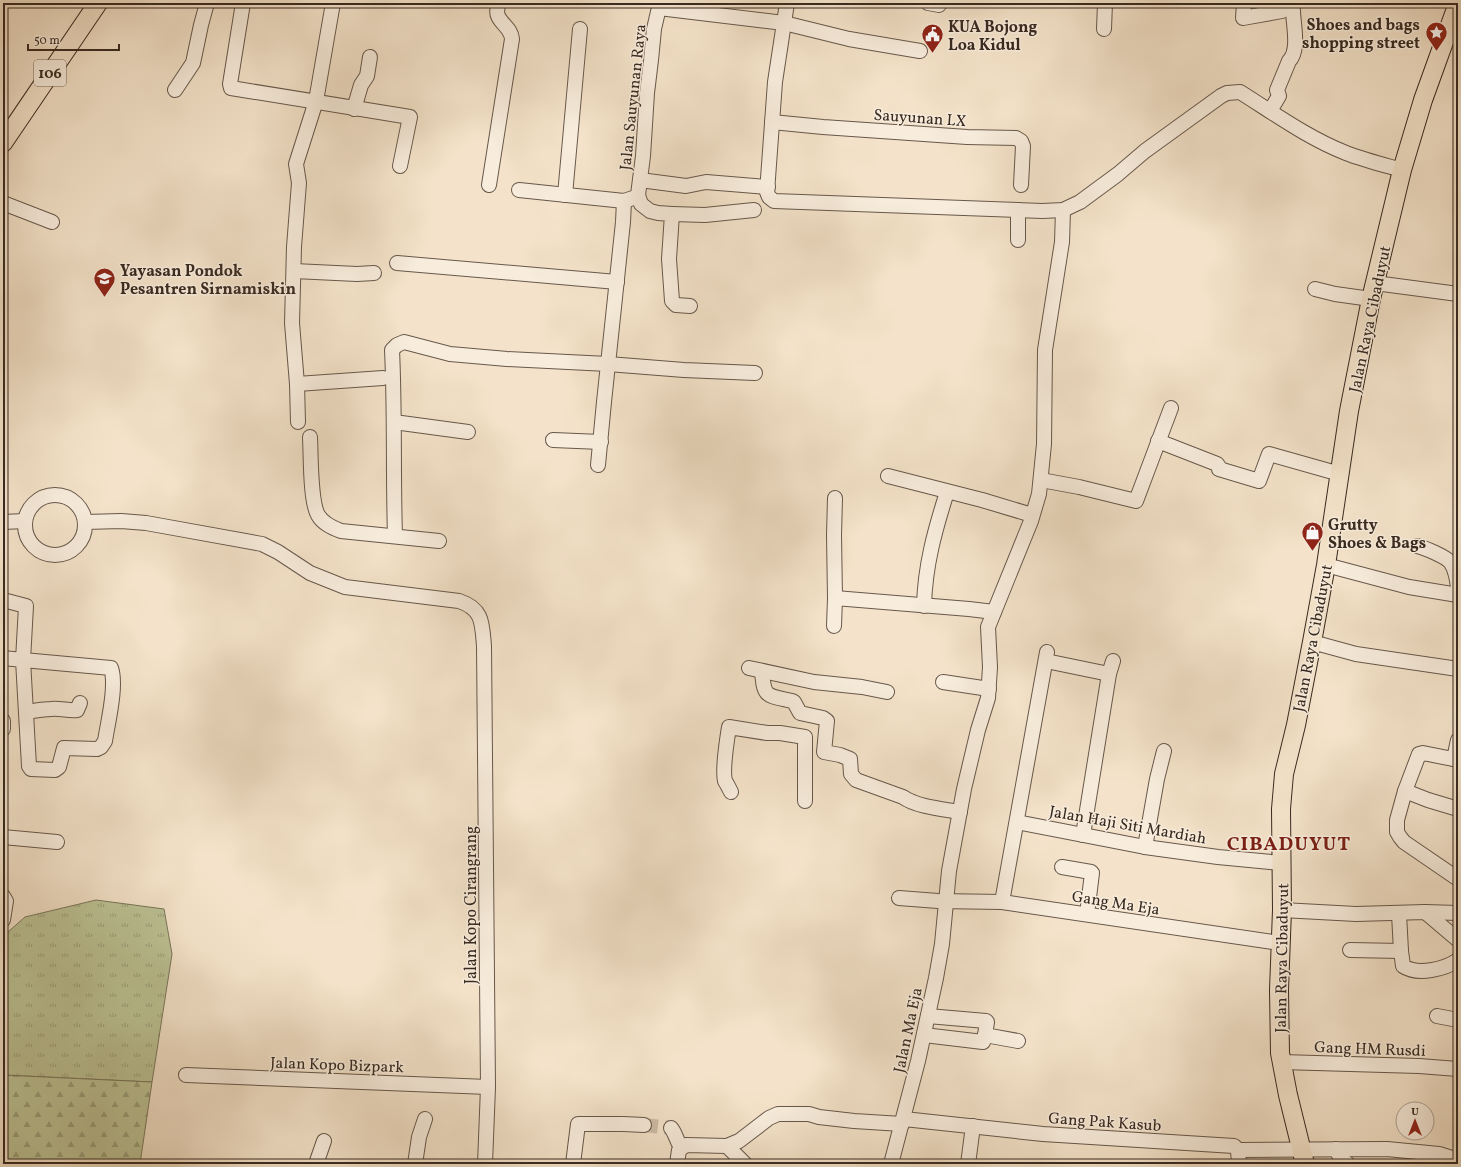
<svg xmlns="http://www.w3.org/2000/svg" width="1461" height="1167" viewBox="0 0 1461 1167" font-family="Vollkorn,serif">
<defs>
<pattern id="grass-tufts" width="24" height="20" patternUnits="userSpaceOnUse"><rect width="24" height="20" fill="#bcc396"/><path d="M3 7l-1-3M5 7V3M7 7l1-3M15 17l-1-3M17 17v-4M19 17l1-3" fill="none" stroke="#9a9f7a"/></pattern>
<pattern id="forest-firs" width="22" height="20" patternUnits="userSpaceOnUse"><rect width="22" height="20" fill="#bcc396"/><path d="M5 1l3.5 6h-7zM16 11l3.5 6h-7z" fill="#9a9f7a"/></pattern>
</defs>
<rect width="100%" height="100%" fill="#f4e3ca"/>
<filter id="stains"><feTurbulence type="fractalNoise" baseFrequency=".005" numOctaves="4"/><feColorMatrix values="0 0 0 0 .2 0 0 0 0 .09 0 0 0 0 .02 0 0 0 .5 -.17"/></filter>
<radialGradient id="worn" r=".72"><stop offset=".6" stop-color="#630" stop-opacity="0"/><stop offset="1" stop-color="#630" stop-opacity=".3"/></radialGradient>
<path fill="url(#grass-tufts)" stroke="#7a765c" d="M96 900 164 909 172 954 152 1082 3 1075V965L8 932 25 917Z"/>
<path fill="url(#forest-firs)" stroke="#7a765c" d="M3 1075 152 1082 140 1164H3Z"/>
<g fill="none" stroke-linecap="round" stroke-linejoin="round">
<path stroke="#cebea8" stroke-width="14" stroke-dasharray="14 7" stroke-linecap="butt" d="M644 1125 671 1128"/>
<defs>
<g id="minor">
<path d="M243 3 230 84 231 88 410 117 400 166"/>
<path d="M660 3 654 29 651 60 647 93 643 156 638 195 641 204 650 211 658 213 672 214 669 259 672 301 676 305 690 306"/>
<path d="M787 3 775 82 767 192 769 197 774 201 1042 211 1063 210 1080 202 1118 174 1145 151 1221 96 1227 93 1240 92C1275 114 1308 138 1346 153 1364 160 1384 165 1402 170"/>
<path d="M928 3 939 5"/>
<path d="M1244 3 1243 18 1282 11 1283 9"/>
<path d="M659 8 784 23 849 39 920 51"/>
<path d="M1104 29 1105 3"/>
<path d="M175 90 193 63 201 25 207 3"/>
<path d="M354 109 361 85 367 76 370 57"/>
<path d="M1270 111 1279 96 1277 90 1289 61C1300 50 1293 24 1293 10L1283 9V3"/>
<path d="M772 122 823 127 967 137 1016 138 1021 141 1023 146 1021 185"/>
<path d="M640 180 686 186 706 182 768 187"/>
<path d="M489 185 512 39C511 28 502 25 498 16 496 13 498 7 498 3"/>
<path d="M519 190 624 201 633 198"/>
<path d="M565 195 580 29"/>
<path d="M3 203 52 222"/>
<path d="M1018 210V240"/>
<path d="M672 214 705 215 754 210"/>
<path d="M397 263 617 282"/>
<path d="M294 271 357 274 374 273"/>
<path d="M1375 283 1458 294"/>
<path d="M1315 289 1335 294 1371 299"/>
<path d="M297 384 383 378"/>
<path d="M298 422 297 384 292 323 294 247 299 183 296 164 316 101 333 3"/>
<path d="M394 422 468 432"/>
<path d="M310 437C311 455 310 501 318 515 323 524 333 528 341 531L439 541"/>
<path d="M553 440 601 442"/>
<path d="M1158 441 1217 464 1219 467V469L1259 481 1269 454 1340 474"/>
<path d="M598 465 604 402 623 222 624 201"/>
<path d="M888 476 982 500 1032 515"/>
<path d="M1041 480 1079 487 1136 501 1171 408"/>
<circle cx="55" cy="525" r="30"/>
<path d="M3 522 25 521"/>
<path d="M85 522 121 521 146 523 262 544 278 552 310 573 345 587 459 601C483 609 482 623 484 646L488 1087 485 1164"/>
<path d="M395 536C393 474 395 412 392 350L397 345 404 342 450 354 507 359 608 364 684 370 755 373"/>
<path d="M1417 546C1425 548 1447 557 1451 563 1455 569 1457 579 1458 587"/>
<path d="M1326 565 1409 587 1458 595"/>
<path d="M835 598 834 535 835 498"/>
<path d="M3 600 26 606 23 660 111 668C117 685 108 722 105 741L101 747 97 749 64 748 59 767 55 770 31 769 29 766 23 660 3 658"/>
<path d="M924 606C925 565 935 530 947 492"/>
<path d="M834 626 835 598 969 609 994 612"/>
<path d="M1312 642 1356 654 1458 669"/>
<path d="M1046 661 1109 674"/>
<path d="M749 668 814 682 862 687 887 692"/>
<path d="M762 671C764 698 766 695 792 701L794 702 800 713 823 718 827 721 824 752 840 755 850 759 851 774 856 780 903 797C917 807 943 809 960 812"/>
<path d="M943 682 989 689"/>
<path d="M26 712C34 711 43 709 51 709 60 708 69 711 77 710L80 703"/>
<path d="M3 721V729"/>
<path d="M1454 759 1458 740"/>
<path d="M1458 760 1423 753 1419 754 1405 791 1397 820V832L1400 837 1404 842 1458 879"/>
<path d="M1405 791 1428 800 1458 809"/>
<path d="M731 792C729 788 727 784 725 781 722 769 727 740 729 727L767 733H780L805 737V801"/>
<path d="M1017 822 1145 847 1218 857 1281 863"/>
<path d="M1083 835 1109 674 1113 661"/>
<path d="M3 837 57 842"/>
<path d="M1145 847 1157 779 1164 751"/>
<path d="M1062 867 1091 872 1092 873 1087 914"/>
<path d="M3 896 6 901 3 920"/>
<path d="M899 898 938 901 1002 902 1280 943"/>
<path d="M1002 902 1047 652"/>
<path d="M1282 910 1356 914 1425 912 1458 913"/>
<path d="M1425 912 1458 940"/>
<path d="M1350 950 1401 951 1399 914"/>
<path d="M1401 951 1403 966C1418 976 1445 969 1458 960"/>
<path d="M928 1016 986 1021 987 1022 985 1035 1018 1041"/>
<path d="M1437 1016 1458 1020"/>
<path d="M924 1035 983 1042 985 1035"/>
<path d="M1281 1062 1419 1066 1458 1069"/>
<path d="M186 1075 488 1087"/>
<path d="M904 1119 1043 1134 1234 1146 1238 1150 1387 1149 1439 1154 1458 1160"/>
<path d="M671 1128C675 1132 677 1142 681 1147"/>
<path d="M727 1146 745 1164"/>
<path d="M1336 1149 1341 1159 1348 1164"/>
<path d="M1238 1150 1239 1164"/>
<path d="M316 1164 324 1141"/>
<path d="M415 1164 419 1137 425 1119"/>
<path d="M573 1164 578 1124H623L644 1125"/>
<path d="M677 1164 679 1150 686 1145 727 1146 739 1141 769 1118 778 1114H809L819 1117 854 1121 902 1124"/>
<path d="M891 1164 918 1061 936 978 942 944 949 871 964 789 978 730 988 698 990 667 988 627 1031 521 1039 494 1044 444 1045 350 1062 242 1063 210"/>
<path d="M968 1164 973 1126"/>
</g>
<g id="major">
<path d="M3 143 98 3"/>
<path d="M1305 1164 1288 1095 1280 1053 1279 990 1282 910 1281 809 1284 774 1296 725 1312 642 1326 565 1349 411 1371 299 1402 170 1423 100 1458 3"/>
</g>
</defs>
<use href="#minor" stroke="#67584b" stroke-width="16"/>
<use href="#major" stroke="#382a21" stroke-width="20"/>
<use href="#minor" stroke="#f8eddd" stroke-width="14"/>
<use href="#major" stroke="#f4e3ca" stroke-width="18"/>
</g>
<defs>
<symbol id="sight-pin" viewBox="-11 -11 22 30"><path d="M0 17L-7.5 6A9.5 9.5 0 1 1 7.5 6Z" fill="#8f2418" stroke="#f8eddd"/><path d="M0-6L1.8-2.2L6-1.7L2.9 1.2L3.7 5.4L0 3.3L-3.7 5.4L-2.9 1.2L-6-1.7L-1.8-2.2Z" fill="#fff"/></symbol>
<symbol id="civic-pin" viewBox="-11 -11 22 30"><path d="M0 17L-7.5 6A9.5 9.5 0 1 1 7.5 6Z" fill="#8f2418" stroke="#f8eddd"/><path d="M-.6-6.5H3V-4.5H.6V-3L4-1V1h2V6H-6V1h2V-1L-.6-3ZM-1.2 2.5V6h2.4V2.5Z" fill="#fff"/></symbol>
<symbol id="school-pin" viewBox="-11 -11 22 30"><path d="M0 17L-7.5 6A9.5 9.5 0 1 1 7.5 6Z" fill="#8f2418" stroke="#f8eddd"/><path d="M0-5L7-2L0 1L-7-2ZM-4 1L0 2.5L4 1V4Q0 6-4 4Z" fill="#fff"/></symbol>
<symbol id="shop-pin" viewBox="-11 -11 22 30"><path d="M0 17L-7.5 6A9.5 9.5 0 1 1 7.5 6Z" fill="#8f2418" stroke="#f8eddd"/><path d="M-5-2.5h2.3a2.7 3.5 0 0 1 5.4 0H5L5.5 6h-11ZM-1.5-2.5h3a1.5 2.3 0 0 0-3 0Z" fill="#fff"/></symbol>
</defs>
<g fill-rule="evenodd">
<use href="#sight-pin" x="1424" y="20" width="25" height="34"/>
<use href="#civic-pin" x="920" y="22" width="25" height="34"/>
<use href="#school-pin" x="92" y="266" width="25" height="34"/>
<use href="#shop-pin" x="1300" y="520" width="25" height="34"/>
</g>
<g text-anchor="middle" stroke-width="3" stroke-linejoin="round" paint-order="stroke">
<rect fill="#f8eddd" stroke="#726459" stroke-width="1" x="34" y="60" width="32" height="26" rx="3"/>
<g font-size="15" font-weight="bold" fill="#382a21">
<text x="50" y="78">106</text>
</g>
<g font-size="16" font-weight="bold" fill="#382a21" stroke="#f8eddd" text-anchor="start">
<text x="1420" y="30" text-anchor="end">Shoes and bags<tspan x="1420" dy="18">shopping street</tspan></text>
<text x="948" y="32">KUA Bojong<tspan x="948" dy="18">Loa Kidul</tspan></text>
<text x="120" y="276">Yayasan Pondok<tspan x="120" dy="18">Pesantren Sirnamiskin</tspan></text>
<text x="1328" y="530">Grutty<tspan x="1328" dy="18">Shoes &amp; Bags</tspan></text>
</g>
<g font-size="16" fill="#382a21" stroke="#f8eddd">
<text transform="translate(632 97) rotate(-84)" y="6">Jalan Sauyunan Raya</text>
<text transform="translate(920 117) rotate(4)" y="6">Sauyunan LX</text>
<text transform="translate(1369 319) rotate(-78)" y="6">Jalan Raya Cibaduyut</text>
<text transform="translate(1312 638) rotate(-79)" y="6">Jalan Raya Cibaduyut</text>
<text transform="translate(1128 824) rotate(10)" y="6">Jalan Haji Siti Mardiah</text>
<text transform="translate(1116 902) rotate(9)" y="6">Gang Ma Eja</text>
<text transform="translate(470 905) rotate(-90)" y="6">Jalan Kopo Cirangrang</text>
<text transform="translate(1281 958) rotate(-89)" y="6">Jalan Raya Cibaduyut</text>
<text transform="translate(907 1030) rotate(-78)" y="6">Jalan Ma Eja</text>
<text transform="translate(1370 1048) rotate(2)" y="6">Gang HM Rusdi</text>
<text transform="translate(337 1064) rotate(2)" y="6">Jalan Kopo Bizpark</text>
<text transform="translate(1105 1121) rotate(4)" y="6">Gang Pak Kasub</text>
</g>
<g font-size="20" font-weight="bold" letter-spacing="1" fill="#7a1f14" stroke="#f8eddd">
<text x="1289" y="850">CIBADUYUT</text>
</g>
</g>
<rect width="1461" height="1167" fill="none" stroke="#f4e3ca" stroke-width="16"/>
<rect x="4" y="4" width="1453" height="1159" fill="none" stroke="#382a21" stroke-width="2"/>
<rect x="8" y="8" width="1445" height="1151" fill="none" stroke="#382a21"/>
<g transform="translate(1415 1121)"><circle r="19" fill="#f8eddd" stroke="#ab9f92"/>
<path d="M0-3L7 15L0 10L-7 15Z" fill="#8f2418"/>
<text y="-6" font-size="11" font-weight="bold" text-anchor="middle" fill="#382a21">U</text>
</g>
<path d="M28 44v6h91v-6" fill="none" stroke="#382a21" stroke-width="2"/>
<text x="34" y="44" font-size="12" fill="#382a21" stroke="#f8eddd" stroke-width="3" paint-order="stroke">50 m</text>
<rect width="100%" height="100%" filter="url(#stains)"/>
<rect width="100%" height="100%" fill="url(#worn)"/>
</svg>
